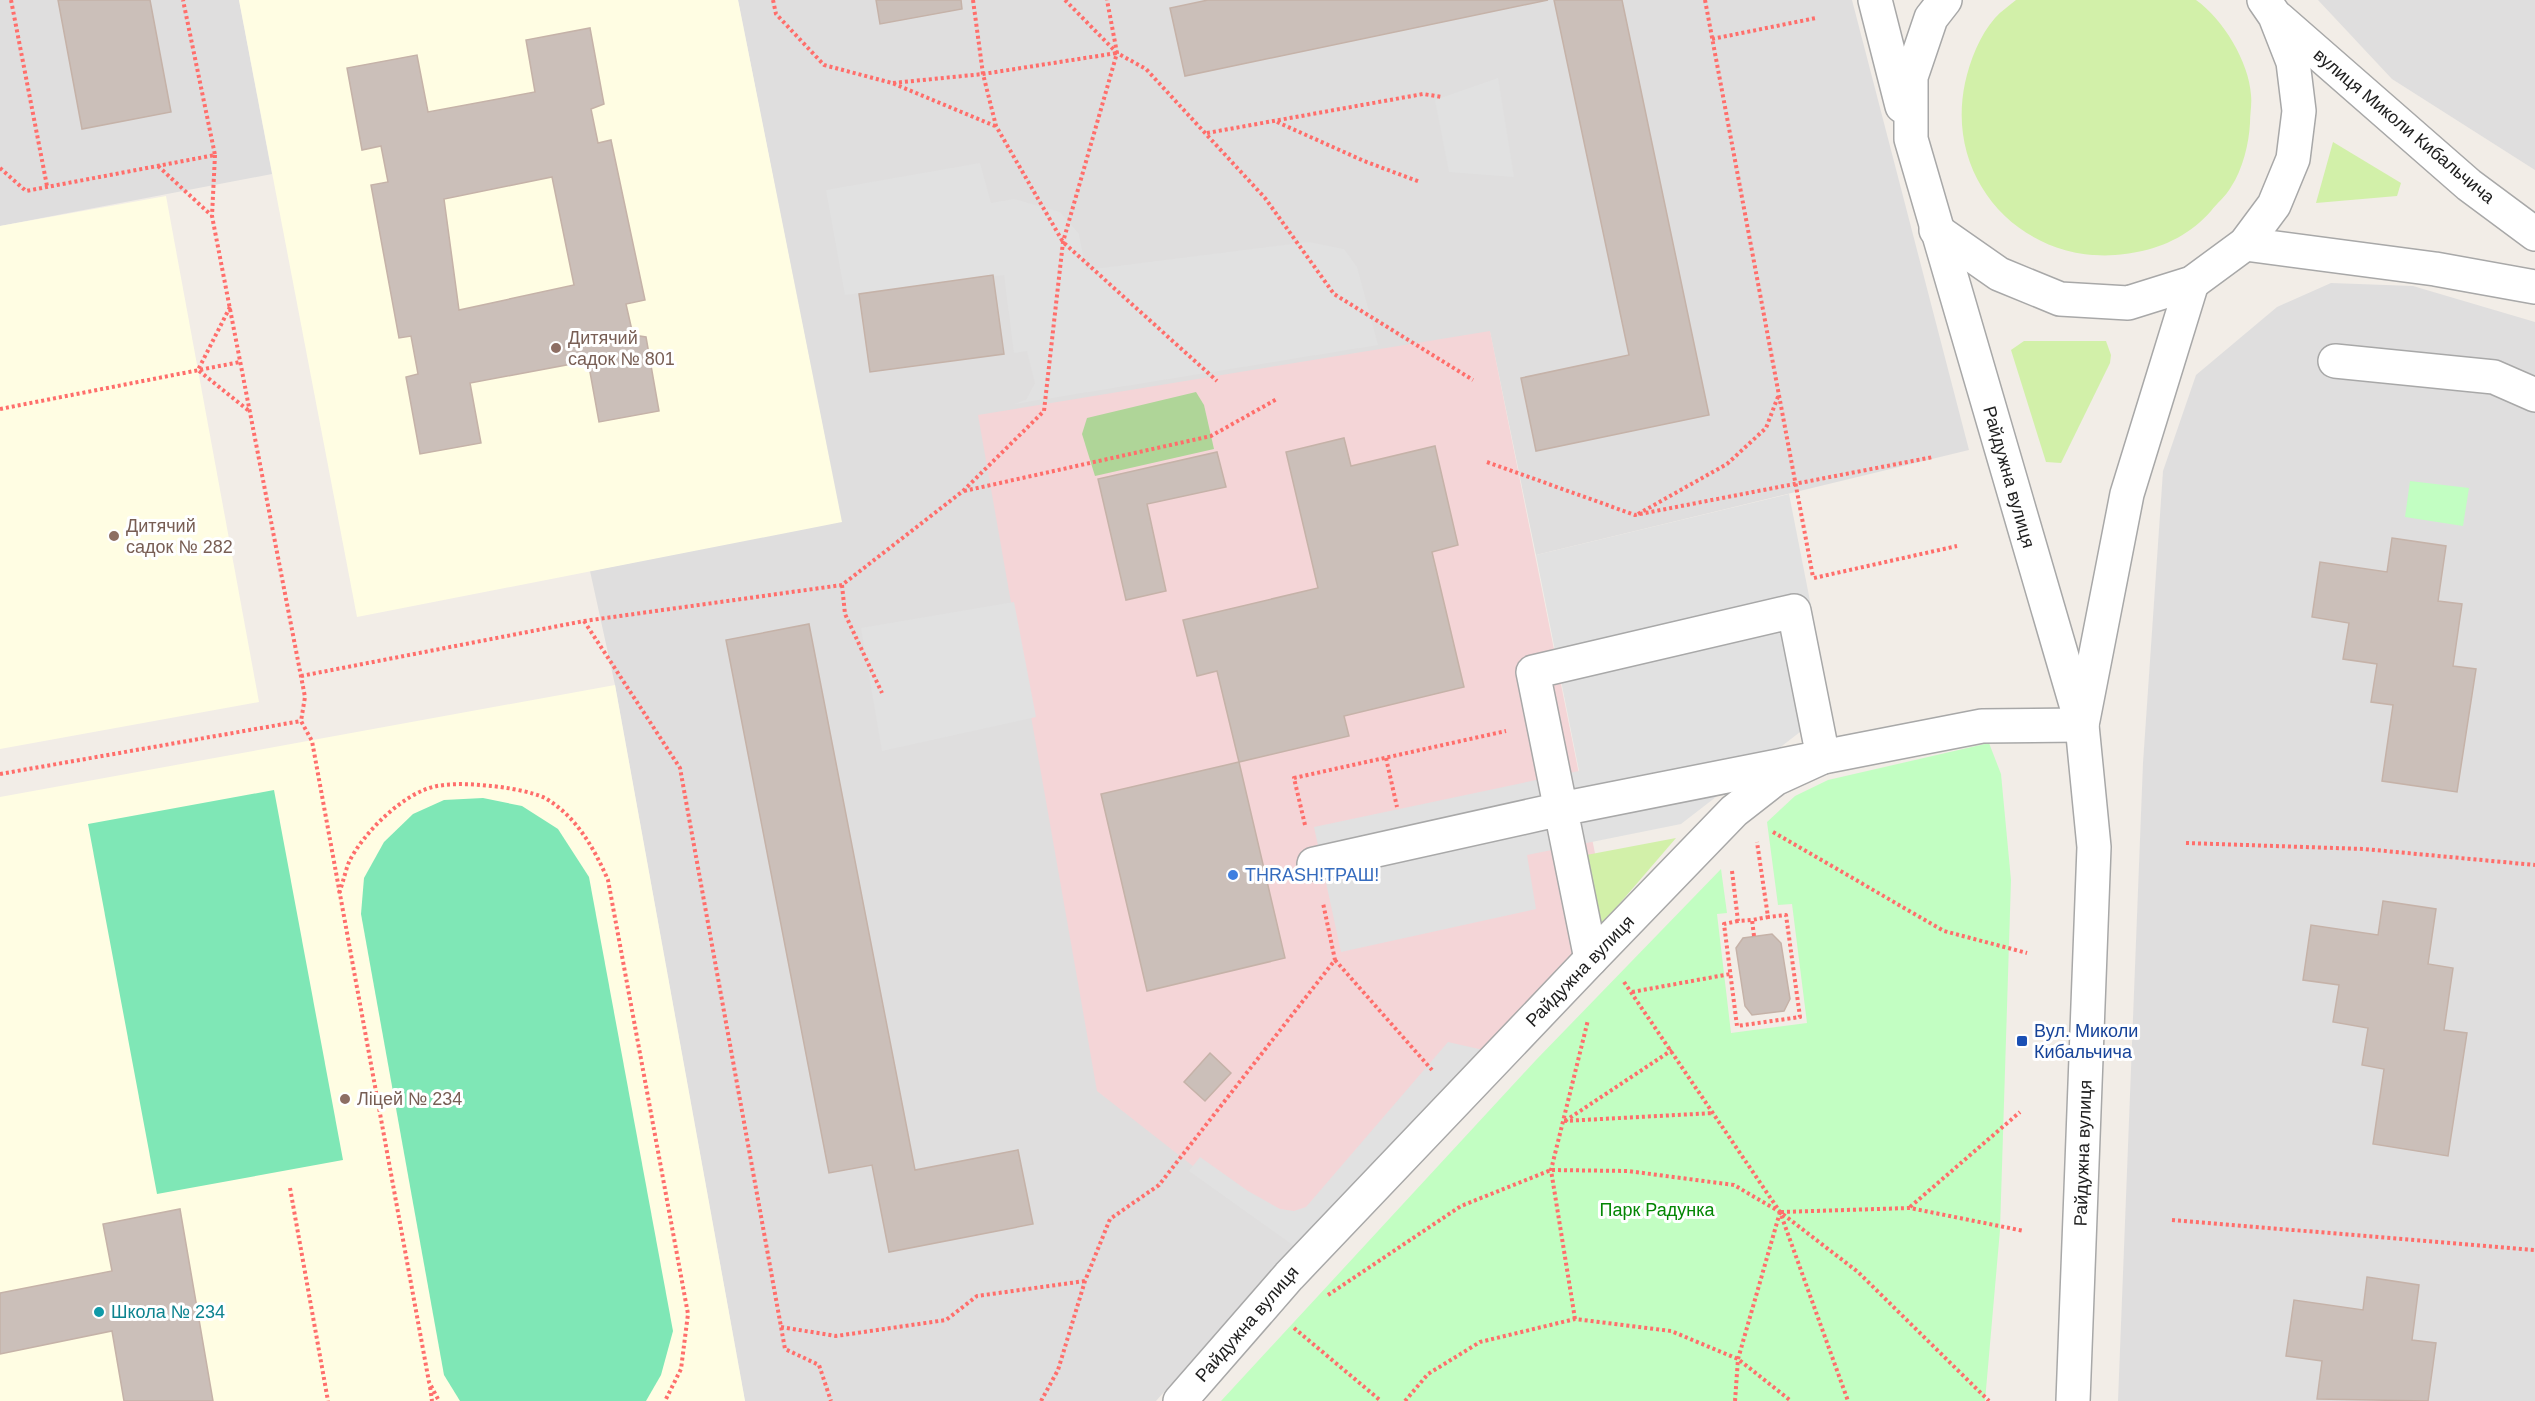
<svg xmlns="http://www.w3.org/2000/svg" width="2535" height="1401" viewBox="0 0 2535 1401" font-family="Arial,sans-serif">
<rect width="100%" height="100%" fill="#f2ede7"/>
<g fill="#dfdede">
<path d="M0 0H239L272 174 0 226Z"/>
<path d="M738 0H1852L1969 450 1536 555 1490 332 1295 1246 1156 1401H745L615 685 590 571 841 521Z"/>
<path d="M2318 0H2535V170L2392 79Z"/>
<path d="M2331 283 2413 286 2535 322V1401H2118L2143 763 2163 471 2196 375 2277 307Z"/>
</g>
<path fill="#f4d5d7" d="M1490 331 1608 918 1295 1246 1097 1091 978 415Z"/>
<g fill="#fffde3">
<path d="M239 0H738L842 522 357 617Z"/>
<path d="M166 196 259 702 0 749V226Z"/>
<path d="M615 685 745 1401H0V797Z"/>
</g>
<g fill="#d2f0a9">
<path d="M2016 0H2196C2223 19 2249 62 2251 95 2252 104 2250 114 2250 123 2249 143 2243 169 2231 187 2226 196 2217 203 2211 211 2192 233 2165 247 2137 252 2033 274 1943 187 1965 83 1970 60 1980 35 1995 18 2001 11 2009 6 2016 0Z"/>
<path d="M2333 142 2401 183 2397 196 2316 203Z"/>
<path d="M2024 341H2106L2111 355 2110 363 2061 463 2046 462 2011 350Z"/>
<path d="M1676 838 1596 931 1581 856Z"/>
</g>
<path fill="#afd598" d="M1196 392 1204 405 1214 449 1095 476 1082 434 1087 418Z"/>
<g fill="#c2fec2">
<path d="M2410 481 2469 488 2463 526 2405 517Z"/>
<path d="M1989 743 2001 774 2011 880 2000 1230 1985 1401H1221L1536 1060 1721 869 1727 913 1717 914 1731 1033 1807 1023 1792 904 1778 905 1767 822 1795 796 1828 780Z"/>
</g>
<g fill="#7fe7b6">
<path d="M274 790 343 1160 157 1194 88 824Z"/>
<path d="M483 798 522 806 558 829 589 877 673 1331 661 1375 646 1401H460L444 1375 361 914 364 878 384 842 413 814 444 800Z"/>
</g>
<g fill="#e1e1e1">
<path d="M1498 78 1514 177 1449 172 1435 100Z"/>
<path d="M980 163 991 203 1014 199 1060 212 1079 234 1086 270 1308 242 1344 249 1357 267 1378 345 1014 404 1026 400 1035 383 1027 351 1014 353 1004 275 845 295 826 190Z"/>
<path d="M1789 494 1831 708 1681 824 1527 855 1536 909 1341 952 1314 827 1579 771 1536 555Z"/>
<path d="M1014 602 1036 717 882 751 861 628Z"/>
<path d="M1448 1042 1501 1054 1308 1256 1189 1171 1200 1157 1248 1191 1280 1209 1294 1211 1306 1207Z"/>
</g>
<g fill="#cbbfb9" stroke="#c5b2a8" stroke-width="1.5" fill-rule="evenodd">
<path d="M58 0H150L171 112 82 129Z"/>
<path d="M876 0H961L962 9 880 24Z"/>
<path d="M1208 0H1548L1185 76 1170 8Z"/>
<path d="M1554 0H1622L1709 415 1536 451 1521 378 1629 355Z"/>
<path d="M590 28 604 104 591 109 598 143 611 140 645 300 626 304 633 335 646 337 659 411 599 422 588 361 470 383 481 443 420 454 406 377 418 374 411 336 399 338 371 185 388 182 381 146 362 150 347 68 417 55 428 112 535 92 526 40ZM552 177 574 285 459 310 444 199Z"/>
<path d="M993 275 1004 354 870 372 859 294Z"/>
<path d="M1344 438 1351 466 1435 446 1458 545 1432 552 1464 687 1344 716 1349 736 1239 762 1217 671 1197 676 1183 620 1318 588 1286 452Z"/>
<path d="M1217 452 1226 487 1147 504 1166 591 1126 600 1098 479Z"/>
<path d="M2392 538 2446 546 2438 601 2462 604 2453 666 2476 669 2457 792 2382 781 2393 705 2371 702 2377 664 2343 659 2349 623 2312 617 2320 562 2387 572Z"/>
<path d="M809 624 915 1170 1018 1150 1033 1224 889 1252 872 1165 829 1173 726 640Z"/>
<path d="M1239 762 1285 958 1147 991 1101 794Z"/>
<path d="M2383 901 2436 909 2428 964 2453 968 2444 1030 2467 1033 2448 1156 2373 1144 2384 1069 2362 1065 2368 1028 2333 1022 2339 985 2303 980 2311 925 2378 935Z"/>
<path d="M1772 934 1781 943 1790 999 1784 1011 1752 1015 1745 1006 1736 948 1743 938Z"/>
<path d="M1210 1053 1231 1073 1205 1101 1184 1082Z"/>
<path d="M180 1209 213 1401H124L112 1331 0 1354V1293L112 1271 103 1224Z"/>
<path d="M2367 1277 2419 1285 2412 1340 2436 1343 2428 1401 2317 1399 2322 1361 2286 1356 2294 1300 2363 1310Z"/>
</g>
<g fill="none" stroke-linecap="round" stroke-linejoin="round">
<defs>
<g id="minor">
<path d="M1875 0 1902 106"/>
<path d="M1945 0 1931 18 1911 77V139L2082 725 2094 847 2073 1401"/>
<path d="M2279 19 2469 185 2535 234"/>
<path d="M1936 230 1999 274 2060 299 2128 303 2192 283 2245 244 2274 205 2293 159 2299 111 2293 62 2275 16 2264 0"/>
<path d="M2245 244 2435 269 2535 287"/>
<path d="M2335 361 2494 377 2535 395"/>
<path d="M2083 720 2127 494 2192 283"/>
<path d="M1314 864 1561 809 1823 757 1794 611 1533 672 1591 959"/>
<path d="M1180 1401 1289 1276 1591 959 1734 811 1775 779 1823 757 1982 726 2082 725"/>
</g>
</defs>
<use href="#minor" stroke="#a8a8a8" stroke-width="36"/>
<g stroke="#ff6e6b" stroke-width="4" stroke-dasharray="3 3" stroke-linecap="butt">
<path d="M11 0 47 186"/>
<path d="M773 0 776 14 824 65 892 83 995 126"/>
<path d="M973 0 983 74 996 126 1063 242 1217 381"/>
<path d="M1065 0 1117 53 1146 69 1265 198 1334 294 1473 380"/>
<path d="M1705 0 1813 577"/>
<path d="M1712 39 1816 18"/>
<path d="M893 83 983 74 1117 53"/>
<path d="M1277 122 1364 161 1420 182"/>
<path d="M1207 133 1423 94 1442 97"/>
<path d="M215 155 212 216 305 697 301 721 312 741 429 1382 439 1401"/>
<path d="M158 166 211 215"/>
<path d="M0 168 26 191 215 155 183 0"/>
<path d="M230 307 198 370 249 411"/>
<path d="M0 409 240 362"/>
<path d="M1487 462 1635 515 1933 457"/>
<path d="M964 491 1211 436 1277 399"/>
<path d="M1638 514 1727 464 1766 428 1779 394"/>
<path d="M1814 578 1957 546"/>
<path d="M842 585 845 614 882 693"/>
<path d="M584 621 680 768 785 1349 819 1365 831 1401"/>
<path d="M301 676 584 621 842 585 963 491 1044 411 1063 242 1117 53 1107 0"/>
<path d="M1386 758 1397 807"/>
<path d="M0 774 301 721"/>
<path d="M1305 825 1294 778 1506 731"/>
<path d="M1773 832 1944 931 2027 953"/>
<path d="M2186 843 2364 849 2535 865"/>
<path d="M1732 871 1738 921 1752 920"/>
<path d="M339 893C343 883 345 872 349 862 363 833 404 792 437 786 455 783 473 784 491 786 505 787 533 792 545 798 576 816 594 848 608 880L688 1314 681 1369 665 1401"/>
<path d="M1738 921 1724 924 1737 1026 1800 1017 1786 915 1768 917"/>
<path d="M1754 936 1752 920 1768 917 1757 842"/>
<path d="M1335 960 1432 1070"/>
<path d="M1624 982 1780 1212 1848 1401"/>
<path d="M1632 992 1730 974"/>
<path d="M1564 1121 1714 1113"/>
<path d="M1565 1121 1672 1050"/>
<path d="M290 1188 328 1401"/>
<path d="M1910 1207 2020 1112"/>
<path d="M1781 1212 1910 1208 2024 1231"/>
<path d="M2172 1220 2535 1250"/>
<path d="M1328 1295 1461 1206 1551 1170 1628 1171 1734 1185 1780 1212 1858 1272 1989 1401"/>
<path d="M1575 1319 1551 1170 1588 1020"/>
<path d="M781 1327 836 1336 946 1320 977 1296 1085 1281"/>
<path d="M1294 1328 1381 1401"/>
<path d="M430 1387 432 1401"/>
<path d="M1041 1401 1058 1370 1085 1281 1110 1219 1159 1185 1335 960 1323 903"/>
<path d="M1405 1401 1428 1374 1480 1342 1575 1319 1671 1331 1738 1359 1791 1401"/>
<path d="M1735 1401 1738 1359 1780 1212"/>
</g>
<use href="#minor" stroke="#fff" stroke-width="33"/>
</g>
<g fill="#8d6e63" stroke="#fff" stroke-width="2">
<circle cx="556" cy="348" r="6"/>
<circle cx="114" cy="536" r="6"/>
<circle cx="345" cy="1099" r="6"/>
</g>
<circle fill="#3f7fe0" stroke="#fff" stroke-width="2" cx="1233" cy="875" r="6"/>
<rect fill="#1a4fb4" stroke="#fff" stroke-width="2" x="2016" y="1035" width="12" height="12" rx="3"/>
<circle fill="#0f9aa8" stroke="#fff" stroke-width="2" cx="99" cy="1312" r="6"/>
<g text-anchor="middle" stroke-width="6" stroke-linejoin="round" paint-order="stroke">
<g font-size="18" fill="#212121" stroke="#fff">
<text transform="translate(2404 126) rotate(40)" y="6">вулиця Миколи Кибальчича</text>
<text transform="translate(2009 477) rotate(74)" y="6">Райдужна вулиця</text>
<text transform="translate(1580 971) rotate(-46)" y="6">Райдужна вулиця</text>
<text transform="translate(2083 1153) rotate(-88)" y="6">Райдужна вулиця</text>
<text transform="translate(1247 1324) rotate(-49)" y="6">Райдужна вулиця</text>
</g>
<g font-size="18" fill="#785e54" stroke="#fff" text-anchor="start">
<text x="568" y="344">Дитячий<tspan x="568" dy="21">садок № 801</tspan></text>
<text x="126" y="532">Дитячий<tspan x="126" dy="21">садок № 282</tspan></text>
<text x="357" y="1105">Ліцей № 234</text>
</g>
<g font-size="18" fill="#366cbe" stroke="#fff" text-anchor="start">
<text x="1245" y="881">ТHRASH!ТРАШ!</text>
</g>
<g font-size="18" fill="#164399" stroke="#fff" text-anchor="start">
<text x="2034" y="1037">Вул. Миколи<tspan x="2034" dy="21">Кибальчича</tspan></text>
</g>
<g font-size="18" fill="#038603" stroke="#fff">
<text x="1657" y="1216">Парк Радунка</text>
</g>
<g font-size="18" fill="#0d838f" stroke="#fff" text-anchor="start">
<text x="111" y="1318">Школа № 234</text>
</g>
</g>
</svg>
